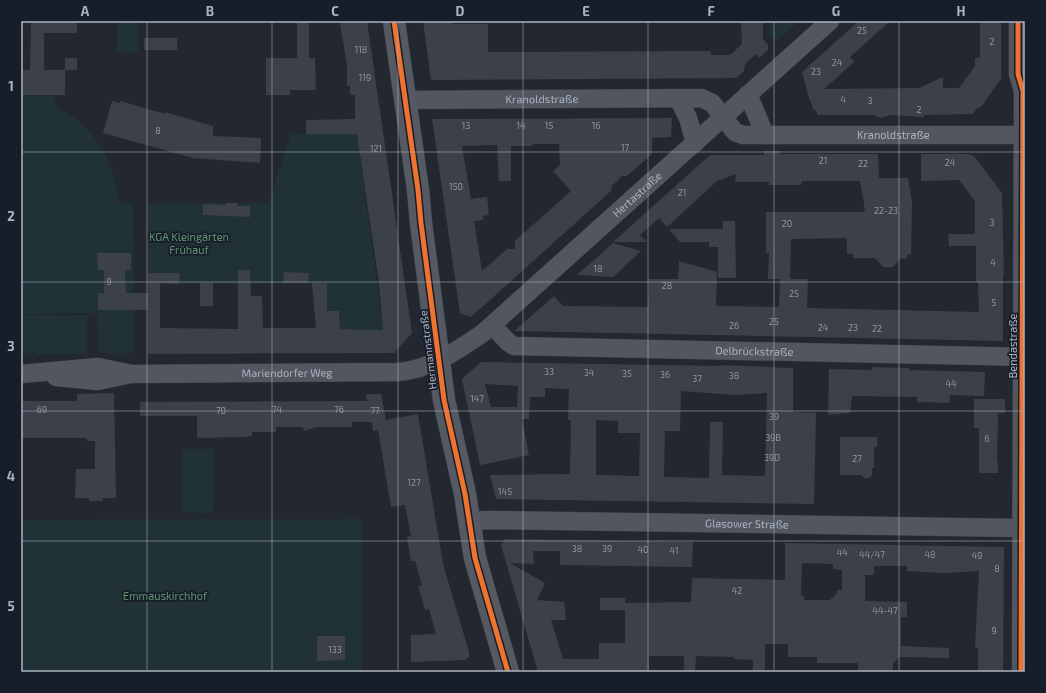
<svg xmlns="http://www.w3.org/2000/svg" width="1046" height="693" viewBox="0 0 1046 693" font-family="'Exo 2',sans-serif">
<rect width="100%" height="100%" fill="#232830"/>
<g fill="#203235">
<path d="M117 21H138V52L117 53Z"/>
<path d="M775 21H800L776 41 769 33V23H775Z"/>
<path d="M21 95 55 96V106C92 123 116 163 119 203H133L134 353H98L97 313 21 314Z"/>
<path d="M291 134H357L383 330 340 329 339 311H327V283L148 284V203H269Z"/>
<path d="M21 315H87V354H36V351H29V354H21Z"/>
<path d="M183 449H214L213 513 182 512Z"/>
<path d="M361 519V672H21V520Z"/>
</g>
<g fill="#3c4048" fill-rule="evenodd">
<path d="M31 21H77V33H44V70H65V95H21V70H30Z"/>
<path d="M297 21H309V58H315L316 90H290V95H266V58H297Z"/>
<path d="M342 21H367L412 333 394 353 148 354V310H98V293H104V270H98L97 253H131V270H125L126 293H148V273H180L179 284 160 283V328L238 329V270H250L251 296H262L263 328H316L312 283H327V311H339L340 329 383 330 379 283 357 134H306V120L355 119V95H350V86H347V66L340 23Z"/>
<path d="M423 21H453V24H488V52L711 51V55H730L742 44 741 21H763V39L768 45V50L759 58 756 54 745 64 744 71 736 78 431 80Z"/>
<path d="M859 21H890L850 57 854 62 824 89 919 88 943 77V88H959L975 66V58H980V21H1001V79L980 108 978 107 973 114 924 115V117L890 115 881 118 874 115H818L816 110 814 111 808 95 802 72Z"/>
<rect x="144" y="38" width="33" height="12"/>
<rect x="65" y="58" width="12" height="12"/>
<path d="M112 101 120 103V101L165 114V112L213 126V136L261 138 260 163 193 158 103 133Z"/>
<path d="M672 118 671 137 652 138V154L627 176H622L612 186 611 191 471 317 460 313 432 119ZM532 144H559L560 165 553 171 571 191 515 241V249H507L482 271 474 221 483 220V216L489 215 487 197 471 199 462 146 497 145 499 181H511V146H532Z"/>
<path d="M764 151H780V154H878L879 178H908L912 202 911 255 908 254 906 259 901 258 893 267H883L875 258H853V254H847V238L791 239 790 279H808L807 308 979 312 978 282H976V246H949L948 234H975V201L959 180 921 181V154H968L974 156 1002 193 1004 275H1003V341L514 331 554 296 563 306 648 307 649 279H678L679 261 717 272 716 306 779 307 780 279H768L769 253H766V212H863L865 210 860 181H802L801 185H769V182H735L736 174 717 181 667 227 659 218 640 235 647 242H613L710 155H764Z"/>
<path d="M226 203H237V206H250V217L203 215V204L226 205Z"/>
<path d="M723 221H735L736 278H718V247H709V242H680L669 229H723Z"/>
<path d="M613 243 641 251 613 277 577 275Z"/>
<path d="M284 272 309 273 308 283H283Z"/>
<rect x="200" y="283" width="13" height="23"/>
<path d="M481 362 721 366 722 365 793 368V412L816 413 814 504 496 499 490 475 570 474 571 420H568L569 389 545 388V397H530L529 419H522L529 455 480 465 462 379ZM485 384 518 386 517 407H491ZM681 391 735 395 767 393 765 476 722 475 723 422H710L709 478 664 477 665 431H680ZM596 420 618 421V433H640L639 476 596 475Z"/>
<path d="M872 367 909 368V370L985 372 984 396 950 395V403L917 402V397L852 396 850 413 828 415 829 369 872 370Z"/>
<path d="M114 393 116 498H102L103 501H89V498H75L76 469H95V441H87V438H21V401H77V394Z"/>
<path d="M366 394H381L386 420 418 414 443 564 469 652V657L465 660 411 662V635L436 634 429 609 425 610 418 586 422 585 415 561H411L407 537 411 536 405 505 391 507 378 430 373 431 372 422H352V427H316L304 431 303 427H276V432H252V436L245 437 197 438V416H140V402L367 401Z"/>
<path d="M974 399H1005V413H998L997 462H998V473H979V428H974Z"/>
<path d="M840 437H877V447H874V468H872V475L869 478H864L861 475H840Z"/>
<path d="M505 539 693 542 692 567 560 565V551H533L534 564 510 563 545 583 537 600 564 602 566 620H551L563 659H599V643H625V610H600V598H625V603L691 602 692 578 785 580V543L1004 547 1003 672H978V648H975L979 571 944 573 907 571V566H874V575H865V601L907 602V617H901V646L949 648V658L899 657 893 664V672H858V663H817V657H788V644H765V672H753V660L734 659V657L696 656 695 672H684V656H649V672H538L501 545ZM802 563 833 564V569L842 570V590H837V593L830 600H804V596H801Z"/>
<path d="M317 636H345V660L317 661Z"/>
</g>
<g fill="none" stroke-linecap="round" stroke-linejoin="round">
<defs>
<g id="minor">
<path d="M1018 21V74L1023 91 1021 672"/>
<path d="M748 94 765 135"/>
<path d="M678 98 688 118 695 143"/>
<path id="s1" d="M405 100 701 98 712 103 735 132 743 135H1023"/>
<path id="s2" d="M492 325 508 342 514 346 1025 357"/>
<path id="s3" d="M21 374 98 367 132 374 398 372C430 370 458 350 483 333L830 21"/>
<path d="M56 377 98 381 126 375"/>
<path id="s4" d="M468 521 490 520 1025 528"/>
</g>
<path id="major" d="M394 21 418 190 421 223 444 400 465 494 475 558 508 672"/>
</defs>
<use href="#minor" stroke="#3f4249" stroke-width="19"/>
<use href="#major" stroke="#40454d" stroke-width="23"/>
<use href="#minor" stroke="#52575f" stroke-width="18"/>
<use href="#major" stroke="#555961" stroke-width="22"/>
<defs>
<g id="cycleway">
<path d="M394 21 418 190 421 223 444 400 465 494 475 558 508 672"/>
<path d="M1018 21V74L1023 91 1021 672"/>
</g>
</defs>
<use href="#cycleway" stroke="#171e2a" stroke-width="8"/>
<use href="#cycleway" stroke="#ef722f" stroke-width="5"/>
</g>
<path fill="none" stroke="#abb3c4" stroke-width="1" stroke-opacity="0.55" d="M147 21V672M272 21V672M398 21V672M523 21V672M648 21V672M774 21V672M899 21V672M21 152H1025M21 282H1025M21 411H1025M21 541H1025"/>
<g text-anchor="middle" stroke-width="3.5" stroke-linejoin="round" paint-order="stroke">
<g font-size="9" fill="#8f96a5">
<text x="862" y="34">25</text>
<text x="992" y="45">2</text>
<text x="361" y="53">118</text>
<text x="837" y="66">24</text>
<text x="816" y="75">23</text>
<text x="365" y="81">119</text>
<text x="843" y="103">4</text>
<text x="870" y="104">3</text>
<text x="919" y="113">2</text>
<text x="466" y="129">13</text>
<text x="521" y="129">14</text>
<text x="549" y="129">15</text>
<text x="596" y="129">16</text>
<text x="158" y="134">8</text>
<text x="625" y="151">17</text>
<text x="376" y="152">121</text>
<text x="823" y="164">21</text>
<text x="950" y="166">24</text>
<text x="863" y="167">22</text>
<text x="456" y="190">150</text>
<text x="682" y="196">21</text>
<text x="886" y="214">22-23</text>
<text x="992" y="226">3</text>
<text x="787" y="227">20</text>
<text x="993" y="266">4</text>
<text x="598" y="272">18</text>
<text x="109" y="285">9</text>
<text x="667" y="289">28</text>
<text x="794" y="297">25</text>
<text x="994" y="306">5</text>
<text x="774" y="325">25</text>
<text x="734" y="329">26</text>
<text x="823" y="331">24</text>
<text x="853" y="331">23</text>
<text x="877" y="332">22</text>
<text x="549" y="375">33</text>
<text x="589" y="376">34</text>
<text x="627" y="377">35</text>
<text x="665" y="378">36</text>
<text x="734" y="379">38</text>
<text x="697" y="382">37</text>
<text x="951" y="387">44</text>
<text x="477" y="402">147</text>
<text x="42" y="413">69</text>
<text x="277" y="413">74</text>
<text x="339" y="413">76</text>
<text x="221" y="414">70</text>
<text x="375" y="414">77</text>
<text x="774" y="420">39</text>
<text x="773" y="441">39B</text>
<text x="987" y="442">6</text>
<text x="772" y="461">39D</text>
<text x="857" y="462">27</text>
<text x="414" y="486">127</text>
<text x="505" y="495">145</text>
<text x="577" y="552">38</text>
<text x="607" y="552">39</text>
<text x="643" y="553">40</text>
<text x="674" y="554">41</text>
<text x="842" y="556">44</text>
<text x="872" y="558">44/47</text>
<text x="930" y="558">48</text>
<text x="977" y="559">49</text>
<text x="997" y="572">8</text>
<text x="737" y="594">42</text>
<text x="885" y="614">44-47</text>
<text x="994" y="634">9</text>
<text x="335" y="653">133</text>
</g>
<g font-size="11" fill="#abb3c4" stroke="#171e2a">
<text dy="4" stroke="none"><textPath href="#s1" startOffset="137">Kranoldstraße</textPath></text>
<text dy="4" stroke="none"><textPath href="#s1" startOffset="504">Kranoldstraße</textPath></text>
<text dy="4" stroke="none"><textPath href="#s3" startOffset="680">Hertastraße</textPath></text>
<text transform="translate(1013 346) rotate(-90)" y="4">Bendastraße</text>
<text transform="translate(428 350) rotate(-97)" y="4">Hermannstraße</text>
<text dy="4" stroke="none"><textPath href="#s2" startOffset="271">Delbrückstraße</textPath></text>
<text dy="4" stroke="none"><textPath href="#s3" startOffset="267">Mariendorfer Weg</textPath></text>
<text dy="4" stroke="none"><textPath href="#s4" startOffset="279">Glasower Straße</textPath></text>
</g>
<g font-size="11" fill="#62946f" stroke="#171e2a">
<text x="189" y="241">KGA Kleingärten<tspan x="189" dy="13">Frühauf</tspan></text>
<text x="165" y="600">Emmauskirchhof</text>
</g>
</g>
<rect width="1046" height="693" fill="none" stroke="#171e2a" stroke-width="44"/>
<rect x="22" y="22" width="1002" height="649" fill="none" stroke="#abb3c4" stroke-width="1.5"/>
<g font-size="13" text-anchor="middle" font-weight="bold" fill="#abb3c4">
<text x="85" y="16">A</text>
<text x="210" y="16">B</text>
<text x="335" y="16">C</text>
<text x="460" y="16">D</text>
<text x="586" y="16">E</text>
<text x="711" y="16">F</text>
<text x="836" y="16">G</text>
<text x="961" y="16">H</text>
<text x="11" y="91">1</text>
<text x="11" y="221">2</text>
<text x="11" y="351">3</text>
<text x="11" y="481">4</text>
<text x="11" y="611">5</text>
</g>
</svg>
